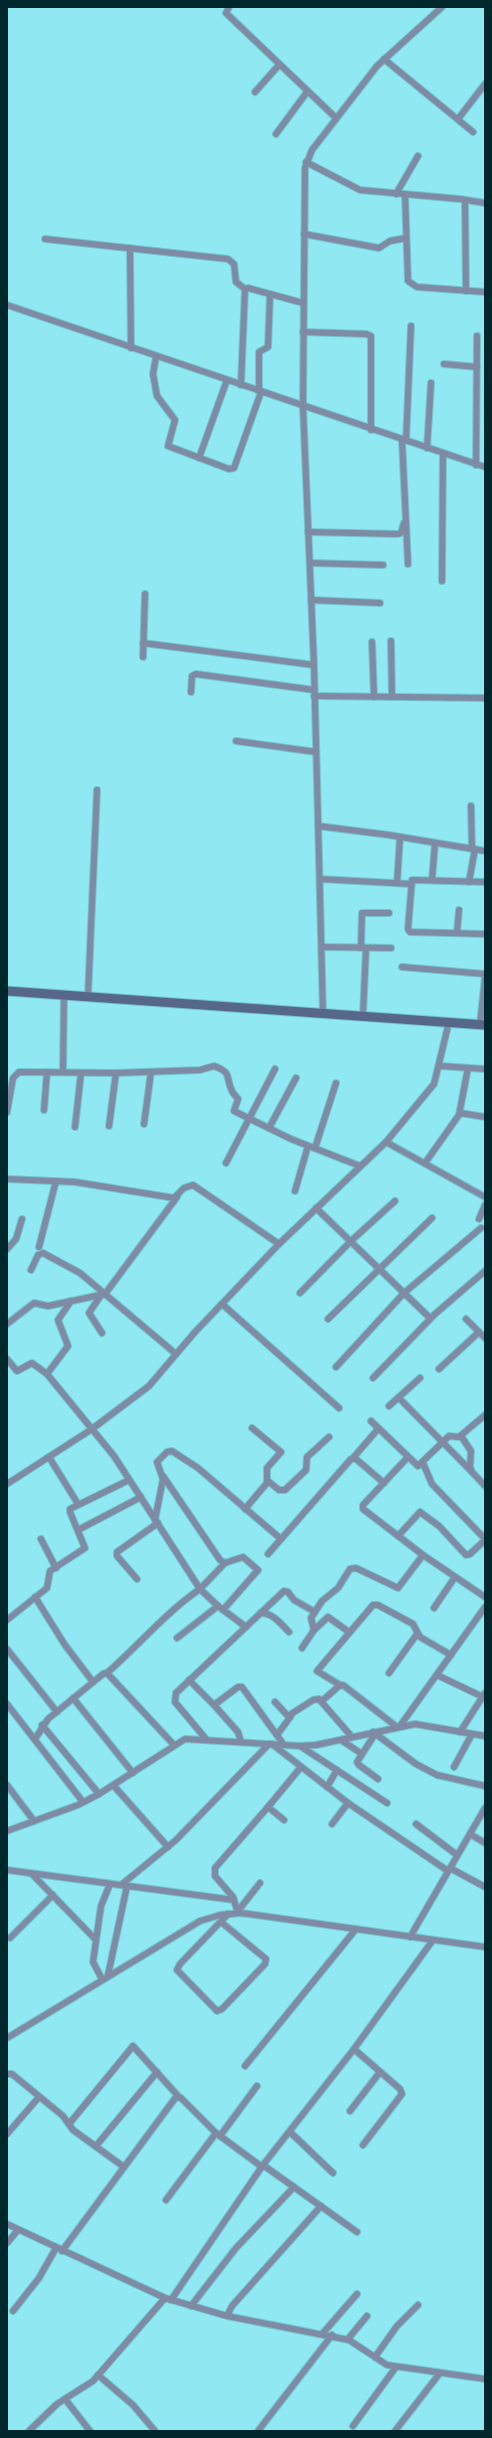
<svg xmlns="http://www.w3.org/2000/svg" width="492" height="2438" viewBox="0 0 492 2438" font-family="'Fira Sans',sans-serif">
<rect width="100%" height="100%" fill="#8fe8f2"/>
<g fill="none" stroke-linecap="round" stroke-linejoin="round">
<defs>
<g id="street">
<path d="M229 7 226 13 336 118"/>
<path d="M384 59 473 132"/>
<path d="M255 92 279 65"/>
<path d="M458 119 485 84"/>
<path d="M276 134 307 92"/>
<path d="M306 162 360 190 460 199 485 203"/>
<path d="M396 194 418 156"/>
<path d="M405 195 408 281 417 287 485 292"/>
<path d="M465 200 466 291"/>
<path d="M304 234 379 248 390 241 406 238"/>
<path d="M45 239 228 259 234 264 236 282 245 289"/>
<path d="M130 248 131 348"/>
<path d="M7 305 485 467"/>
<path d="M303 332 366 334 371 336V430"/>
<path d="M156 357 153 374 157 396 175 420 168 446 229 469 234 468 261 392"/>
<path d="M444 364 477 367"/>
<path d="M241 385 245 289 248 288 303 303"/>
<path d="M259 391V352L268 347 270 294"/>
<path d="M402 440 408 564"/>
<path d="M406 441 411 326"/>
<path d="M427 448 431 383"/>
<path d="M199 458 227 380"/>
<path d="M476 465 477 336"/>
<path d="M308 532 398 534 401 533 404 523"/>
<path d="M310 563 383 565"/>
<path d="M442 581 443 453"/>
<path d="M311 600 380 603"/>
<path d="M391 641 392 697"/>
<path d="M372 642 374 697"/>
<path d="M143 643 314 665"/>
<path d="M143 657 145 594"/>
<path d="M191 692 192 676 196 674 314 690"/>
<path d="M314 696 485 698"/>
<path d="M236 741 316 752"/>
<path d="M471 806 472 849"/>
<path d="M318 826 389 835 485 851"/>
<path d="M320 879 411 884"/>
<path d="M432 880 435 843"/>
<path d="M469 882 475 849"/>
<path d="M485 882 412 880 408 929 410 932 485 934"/>
<path d="M397 883 400 837"/>
<path d="M457 933 459 910"/>
<path d="M322 947 391 948"/>
<path d="M361 948 362 913H389"/>
<path d="M402 967 485 974"/>
<path d="M88 996 97 790"/>
<path d="M323 1013 314 665 303 407 305 168 312 150 377 66 442 7"/>
<path d="M363 1015 366 948"/>
<path d="M480 1024 485 978"/>
<path d="M440 1066 485 1069"/>
<path d="M63 1072 64 995"/>
<path d="M44 1110 47 1072"/>
<path d="M7 1112 13 1078 19 1072 116 1073 200 1070 214 1066C233 1073 225 1077 232 1091 233 1094 236 1096 238 1099L234 1111 291 1139 360 1166"/>
<path d="M460 1113 485 1117"/>
<path d="M144 1124 151 1072"/>
<path d="M109 1126 116 1073"/>
<path d="M75 1127 81 1073"/>
<path d="M269 1128 296 1078"/>
<path d="M386 1142 485 1197"/>
<path d="M315 1148 336 1083"/>
<path d="M226 1163 275 1069"/>
<path d="M425 1163 459 1115 468 1068"/>
<path d="M7 1179 75 1182 174 1198 184 1188 193 1185 279 1244"/>
<path d="M295 1191 308 1146"/>
<path d="M316 1208 430 1318"/>
<path d="M479 1219 485 1205"/>
<path d="M39 1247 56 1181"/>
<path d="M7 1249 16 1239 22 1219"/>
<path d="M31 1270 38 1255 43 1253 80 1273 176 1354"/>
<path d="M300 1293 351 1241 395 1201"/>
<path d="M101 1295 89 1313 102 1333"/>
<path d="M71 1301 58 1320 68 1346 47 1374 114 1456 200 1589C165 1613 139 1645 107 1673"/>
<path d="M222 1304 339 1408"/>
<path d="M328 1319 432 1218"/>
<path d="M466 1319 485 1338"/>
<path d="M7 1324 34 1303 48 1306 105 1294 177 1197"/>
<path d="M7 1359 17 1371 32 1363 47 1374"/>
<path d="M336 1367 404 1293 481 1228"/>
<path d="M439 1369 479 1332"/>
<path d="M373 1378 435 1314 485 1271"/>
<path d="M399 1398 472 1472"/>
<path d="M389 1406 420 1378"/>
<path d="M371 1421 418 1466 449 1436 459 1437 485 1415"/>
<path d="M461 1436 471 1451 470 1467 472 1472 485 1486"/>
<path d="M49 1457 78 1504"/>
<path d="M408 1457 363 1505V1509L423 1555 485 1597"/>
<path d="M353 1458 378 1429"/>
<path d="M423 1463 432 1484 485 1539"/>
<path d="M163 1476 220 1560 225 1563 243 1557 258 1570 223 1610"/>
<path d="M268 1481 279 1490H285L306 1470 307 1457 329 1437"/>
<path d="M7 1484 92 1429 149 1386 195 1332 279 1244 386 1142 434 1084 449 1022"/>
<path d="M245 1509 267 1483V1468L281 1452 252 1428"/>
<path d="M155 1520 163 1479 157 1462 167 1452 172 1451 198 1468 281 1539"/>
<path d="M78 1530 141 1497"/>
<path d="M398 1536 420 1512 439 1526 466 1555 470 1554 485 1540"/>
<path d="M41 1539 56 1568"/>
<path d="M268 1554 351 1459H356L384 1483"/>
<path d="M225 1563 200 1589 218 1606 246 1627"/>
<path d="M137 1579 117 1556V1552L158 1523"/>
<path d="M35 1597 65 1645 93 1682"/>
<path d="M434 1608 455 1577"/>
<path d="M261 1613C273 1613 281 1624 289 1632"/>
<path d="M7 1620 47 1588 50 1571 85 1548 70 1512V1509L129 1480"/>
<path d="M314 1630 328 1617 349 1632"/>
<path d="M177 1638 218 1606"/>
<path d="M302 1648 314 1630 311 1618 322 1601 338 1588 350 1569 356 1568 398 1588 423 1555"/>
<path d="M7 1649 57 1712"/>
<path d="M389 1673 417 1634"/>
<path d="M437 1675 483 1697"/>
<path d="M189 1680 214 1705 238 1687H242L284 1745"/>
<path d="M340 1685 317 1671 373 1605H378L413 1624 420 1637 451 1655"/>
<path d="M73 1698 133 1773"/>
<path d="M322 1701 339 1686 343 1685 397 1727"/>
<path d="M275 1702 288 1716 313 1700 319 1699 352 1737"/>
<path d="M7 1704 83 1802"/>
<path d="M214 1705 238 1732 241 1742"/>
<path d="M42 1725 99 1794"/>
<path d="M400 1726 485 1607"/>
<path d="M373 1732 416 1764 437 1775 485 1786"/>
<path d="M460 1732 485 1693"/>
<path d="M375 1734 357 1762 359 1765 378 1779"/>
<path d="M277 1735 291 1716"/>
<path d="M35 1739 48 1719 103 1674 107 1673 174 1745"/>
<path d="M206 1739 175 1702 176 1693 284 1591 288 1592 294 1600 315 1612"/>
<path d="M341 1740 362 1754"/>
<path d="M272 1744 348 1803 448 1871"/>
<path d="M300 1746 387 1803"/>
<path d="M454 1767 472 1734"/>
<path d="M7 1785 34 1821"/>
<path d="M114 1786 168 1847"/>
<path d="M327 1787 337 1770"/>
<path d="M268 1807 301 1767"/>
<path d="M332 1824 348 1803"/>
<path d="M416 1824 457 1855"/>
<path d="M7 1831 78 1805 99 1794 185 1739 300 1746 316 1745 415 1724 485 1736"/>
<path d="M470 1834 485 1843"/>
<path d="M450 1868 485 1887"/>
<path d="M7 1870 234 1900"/>
<path d="M32 1874 96 1940"/>
<path d="M121 1885 176 1840 269 1744"/>
<path d="M238 1911 260 1883"/>
<path d="M238 1913 233 1897 215 1876V1868L268 1807 284 1820"/>
<path d="M221 1922 266 1959 265 1964 222 2009 217 2011 177 1970 180 1964 228 1914"/>
<path d="M410 1937 485 1808"/>
<path d="M10 1938 53 1895"/>
<path d="M108 1975 127 1886"/>
<path d="M102 1979 93 1962 101 1906 110 1884"/>
<path d="M7 2038 200 1921 220 1915 241 1913 485 1947"/>
<path d="M354 2049 400 2089 402 2094 363 2145"/>
<path d="M245 2066 356 1929"/>
<path d="M7 2074H12L63 2116 73 2130 124 2167"/>
<path d="M350 2111 380 2072"/>
<path d="M69 2124 133 2046 179 2097"/>
<path d="M290 2132 333 2173"/>
<path d="M7 2134 39 2097"/>
<path d="M220 2136 257 2086"/>
<path d="M96 2146 157 2072"/>
<path d="M263 2165 357 2232"/>
<path d="M166 2200 216 2133"/>
<path d="M7 2224 165 2298 227 2316 349 2340 387 2365 485 2379"/>
<path d="M7 2243 18 2230"/>
<path d="M62 2251 176 2097 181 2098 216 2133 262 2167"/>
<path d="M171 2300 263 2165 354 2049 433 1940"/>
<path d="M191 2306 236 2248 294 2187"/>
<path d="M13 2311 39 2278 56 2248"/>
<path d="M227 2316 232 2306 321 2206"/>
<path d="M323 2333 357 2294"/>
<path d="M348 2339 367 2316"/>
<path d="M375 2357 397 2326 418 2305"/>
<path d="M98 2375 133 2405 155 2431"/>
<path d="M65 2399 90 2431"/>
<path d="M353 2426 396 2367"/>
<path d="M29 2431 57 2404 93 2381 165 2298"/>
<path d="M258 2431 332 2335"/>
<path d="M395 2431 440 2373"/>
</g>
<path id="secondary" d="M7 991 485 1025"/>
</defs>
<use href="#street" stroke="#75c5ce" stroke-width="8"/>
<use href="#secondary" stroke="#75c5ce" stroke-width="11"/>
<use href="#street" stroke="#7f8ba4" stroke-width="6"/>
<use href="#secondary" stroke="#566789" stroke-width="9"/>
</g>
<rect width="492" height="2438" fill="none" stroke="#00282c" stroke-width="16"/>
</svg>
